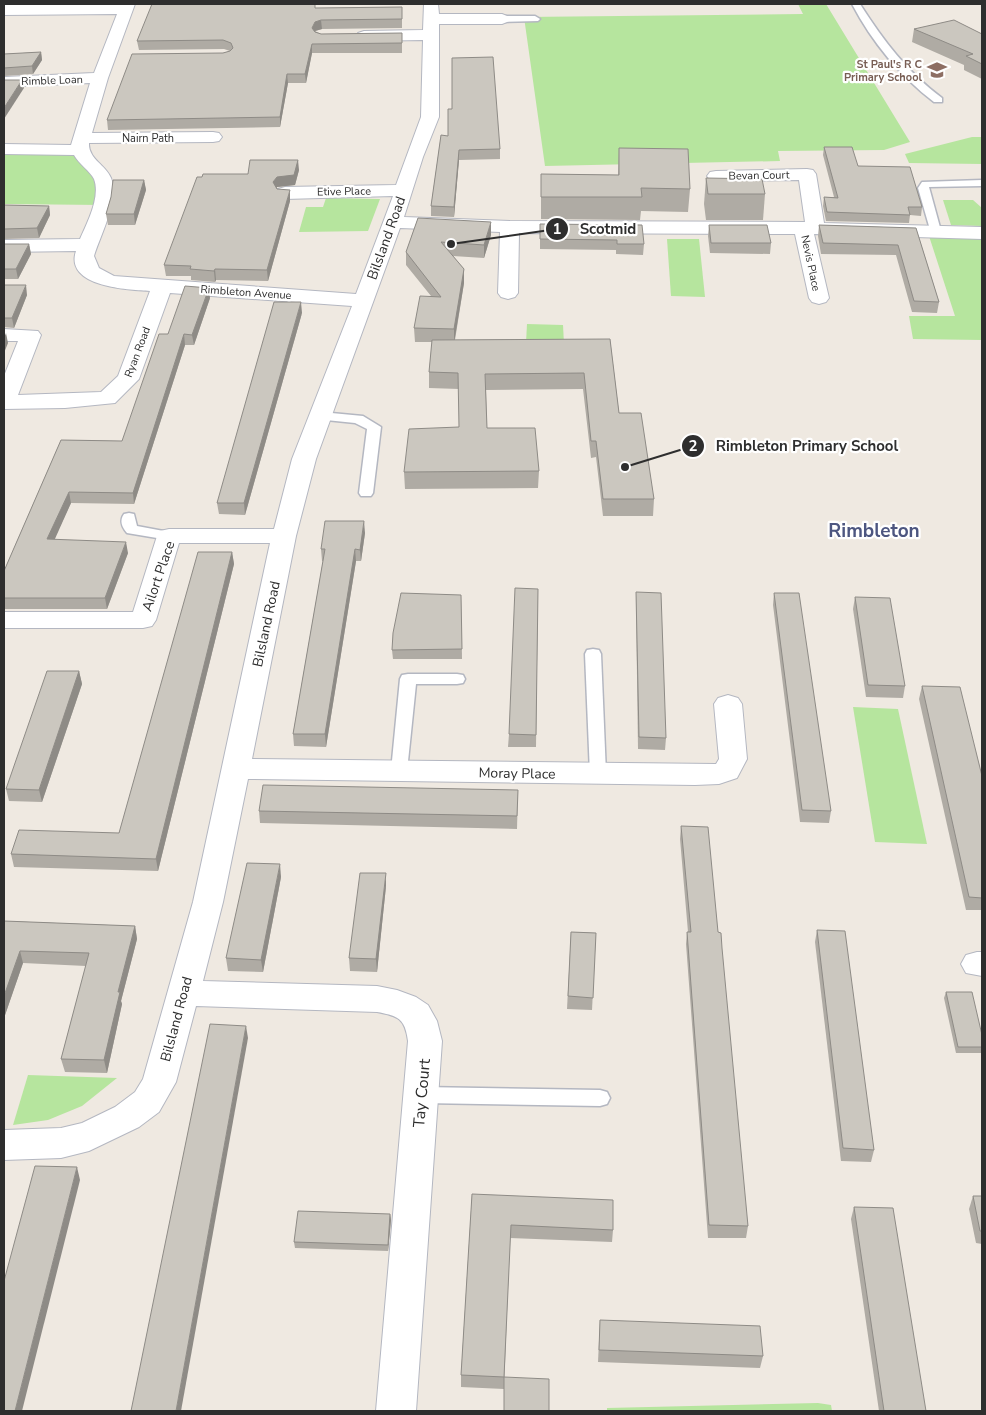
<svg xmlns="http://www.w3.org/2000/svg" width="986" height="1415" viewBox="0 0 986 1415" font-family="'Nunito Sans',sans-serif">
<rect width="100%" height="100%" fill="#efe9e1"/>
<g fill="#b6e59e">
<path d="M798 4H826L910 142 884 150 778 151 780 161 545 166 524 17 803 14Z"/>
<path d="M972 137H982V164L909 163 905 154Z"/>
<path d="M4 149 80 150 101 176 102 205 4 204Z"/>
<path d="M326 198 380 199 368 231 299 232 306 207H323Z"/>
<path d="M943 200H973L982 208V226L951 225Z"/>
<path d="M929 236 982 238V340L913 339 909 316H955Z"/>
<path d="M667 239H699L705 297 671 296Z"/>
<path d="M527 324 563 325 564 344 526 343Z"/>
<path d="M853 707 898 709 927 844 875 842Z"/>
<path d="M28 1075 117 1078 82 1106 48 1120 13 1125Z"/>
<path d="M818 1403 831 1405 832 1411H607V1408Z"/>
</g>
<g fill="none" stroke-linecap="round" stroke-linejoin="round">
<defs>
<g id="service">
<path d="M852 4H860C883 40 907 72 942 98V102H934C900 76 872 42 852 4Z"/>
<path d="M535 16 540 19 538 21 502 22 497 19 502 16Z"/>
<path d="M982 180V186L929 187 941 231 939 233H931L918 188 922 182Z"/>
<path d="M321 412 363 416 381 427 373 493 371 496H361L359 493 367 429 355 423 316 419 314 416Z"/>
<path d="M129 513 134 514 137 526 169 532 174 533 176 536 174 539 169 540 127 533C122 527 119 521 124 514Z"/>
<path d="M593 649 599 650 601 654 606 774 604 778 598 780 592 778 590 774 585 654 587 650Z"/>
<path d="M408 674H457L463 675 465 679 463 683 457 684H416L407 771 405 775 399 777 393 775 391 771 400 679 402 675Z"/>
<path d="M422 1087 600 1090 607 1092 610 1098 607 1104 600 1106 422 1103 415 1101 412 1095 415 1089Z"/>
</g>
<g id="minor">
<path d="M135 4 108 78 92 133 213 132 219 133 222 137 219 141 213 142 89 143C88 159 106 165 111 178 120 199 100 236 94 256L99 268 114 276 356 294 393 196 285 199 278 197 276 193 278 189 285 187 396 185 421 117 423 40 364 41 358 39 356 36 358 33 364 31 423 30 424 4H438L439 14H502L507 16 510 19 507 22 502 24H439V117L423 157 404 217 510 221 805 222 799 180 716 181 710 180 707 176 710 172 716 171 807 169 813 170 816 174 824 223 982 227V239L814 234 829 298 826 302 819 304 812 302 809 298 795 234 519 233 518 293 515 297 508 299 501 297 498 293 500 232 400 228 316 459 296 536 252 759 716 764 719 759 714 704 718 698 728 695 738 698 742 704 747 759 737 778 719 784 695 785 248 779 223 902 203 981 377 986 397 990 416 997 428 1005 437 1021 442 1041 416 1411H376L408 1041C405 1019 399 1016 377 1012L196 1006 176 1082 159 1112 139 1127 89 1151 61 1158 4 1160V1130L61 1128 82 1123 115 1107 135 1092 143 1079 193 902 270 543H179L156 620 152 626 143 628H4V612H133L157 536 160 531 169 529H274L292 459 352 306 170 293 139 379 115 403 65 408 4 409V376L18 341H4V329L38 331 41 335 18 395 101 392 118 376 150 291C129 290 64 287 76 251L4 252V240L80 239C87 223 101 197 94 179 90 171 79 164 74 155L4 154V144L71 145 90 83 4 87V77L94 73 117 14 4 15V5Z"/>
<path d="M977 952H982V976L966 973 961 964 966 955Z"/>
</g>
</defs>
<use href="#service" stroke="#b4b7c1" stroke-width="3"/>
<use href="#minor" stroke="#b4b7c1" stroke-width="2"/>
<use href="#service" fill="#fff" fill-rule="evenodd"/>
<use href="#minor" fill="#fff" fill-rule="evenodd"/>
</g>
<g fill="#afaba4">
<path d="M402 7V28L322 29 315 31 321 34 402 33V53H312L306 83H288L280 127 108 130 107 120 223 53 230 51 224 49 139 50 137 41 316 8Z"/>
<path d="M914 29 982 34V79L964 70V65L912 42Z"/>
<path d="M41 52 42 60 33 74 4 76V54Z"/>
<path d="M441 135 500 149V159L459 160 454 217 431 216V206Z"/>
<path d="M824 147 858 166 922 207 921 216 910 215 909 223 826 221 823 206 824 197H834L823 155Z"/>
<path d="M619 148 690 189 688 212 641 211 640 220 541 219V174L618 175Z"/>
<path d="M299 170 295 185 277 187V189L290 201 268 281 216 280 215 282 191 280V276H166L164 265 248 174Z"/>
<path d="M706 178 765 194 763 220H706L704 204Z"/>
<path d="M144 180 146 190 135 225H108L106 214 111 197Z"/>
<path d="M4 205 49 206 50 215 39 238 4 239Z"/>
<path d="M418 218 491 235 484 258 453 256 464 269V283L455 340 610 339 619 413 654 499 653 516H603L596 457 591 458 583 389 486 390 487 428 539 471 538 488 405 489 404 472 459 427V389L429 388V372L432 342H415L414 328 431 296 406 265V252Z"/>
<path d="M540 224 644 244 643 255 616 254V250L540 249Z"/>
<path d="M709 225 771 243 770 254 710 253 708 236Z"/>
<path d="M819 225 916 228 939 302 937 313 912 312 896 255 821 254 818 236Z"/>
<path d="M4 244H29L31 254 18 279H4Z"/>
<path d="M4 285 27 295 14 328 4 327Z"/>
<path d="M210 298 194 345H185L134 504 71 503 54 539 128 553 107 609H4V571L61 440 122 441 168 334Z"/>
<path d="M302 313 245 515 219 514 217 503Z"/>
<path d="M365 533 361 561H356L326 747 294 746 293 734 323 561H322L321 549Z"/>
<path d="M232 552 234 564 158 871 14 867 11 854 119 833Z"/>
<path d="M538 589 536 747H508L509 734Z"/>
<path d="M636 592 666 738 665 750 638 749 636 604Z"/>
<path d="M774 593 831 811 829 823 800 822 773 605Z"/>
<path d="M461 595 462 659H393L392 650Z"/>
<path d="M855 597 905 686 903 698 866 697 853 609Z"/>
<path d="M79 671 82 684 42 802 9 801 6 789Z"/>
<path d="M922 686 982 776V910H966L919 699Z"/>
<path d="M518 790 517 829 260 823 259 811Z"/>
<path d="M681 826 748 1226 746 1238H708L686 944 687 932H688L680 839Z"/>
<path d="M281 877 263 972 228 971 226 958Z"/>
<path d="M386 886 377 972 350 971 349 958Z"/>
<path d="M4 921 135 926 137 939 121 1001 122 1004 107 1073 65 1072 61 1059 86 966 23 963 4 1018Z"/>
<path d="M817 930 874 1150 871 1162 841 1161 815 942Z"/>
<path d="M571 932 596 933 592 1010 567 1009Z"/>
<path d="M946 992 982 1035V1053H956L944 998Z"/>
<path d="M472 1194 613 1230 612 1242 510 1238 504 1389 461 1387V1375Z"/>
<path d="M973 1196H982V1244L976 1243 969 1209Z"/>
<path d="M854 1207 926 1411H879L851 1219Z"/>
<path d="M390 1214 391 1220 388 1251 295 1248 294 1242Z"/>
<path d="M600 1320 763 1356 760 1368 598 1362Z"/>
</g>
<g fill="#8e8b86">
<path d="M321 20 322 29 315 31 312 37V28L315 22Z"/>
<path d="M312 44V53L306 83 305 74Z"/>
<path d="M41 52 42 60 33 74 32 66Z"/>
<path d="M287 74 288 83 280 127V117Z"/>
<path d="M22 80 24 88 4 119V108Z"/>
<path d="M459 150V160L454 217V207Z"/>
<path d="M298 160 299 170 295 185 277 187 274 192 273 182 277 177Z"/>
<path d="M144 180 146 190 135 225 134 214Z"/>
<path d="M290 190V201L268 281 267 270Z"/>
<path d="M49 206 50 215 39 238 37 228Z"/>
<path d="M491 222V235L484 258V245Z"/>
<path d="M29 244 31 254 18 279 16 269Z"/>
<path d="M215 269 216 280 215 282 214 271Z"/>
<path d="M464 269V283L454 343V329Z"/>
<path d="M26 285 27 295 14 328 12 318Z"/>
<path d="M209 288 210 298 194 345 192 335Z"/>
<path d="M301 302 302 313 245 515 244 503Z"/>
<path d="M6 333 8 343 4 353V338Z"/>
<path d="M184 334 185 345 134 504 133 493Z"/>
<path d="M69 492 71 503 50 550 47 539Z"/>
<path d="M364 521 365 533 361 561 360 550Z"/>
<path d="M126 542 128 553 107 609 105 598Z"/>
<path d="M355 549 356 561 326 747 325 734Z"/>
<path d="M232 552 234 564 158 871 156 859Z"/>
<path d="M79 671 82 684 42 802 39 790Z"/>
<path d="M280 864 281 877 263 972 261 960Z"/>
<path d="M386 873V886L377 972 376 959Z"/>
<path d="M135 926 137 939 121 1001 122 1004 107 1073 104 1060 118 992Z"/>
<path d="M20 951 23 963 4 1018V996Z"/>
<path d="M246 1026 248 1038 181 1411H176Z"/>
<path d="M77 1167 80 1180 22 1411H15Z"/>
<path d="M390 1214 391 1220 388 1251V1245Z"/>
</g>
<g fill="#cbc7bf" stroke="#8e8b86">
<path d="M152 4H315V8L402 7V19L321 20 315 22 312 28 315 32 321 34 402 33V43L312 44 305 74H287L280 117 107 120 132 54 223 53 230 51 233 48 231 43 223 40 137 41Z"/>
<path d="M954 20 982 34V64L966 56 973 54 914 29Z"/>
<path d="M41 52 32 66 4 68V54Z"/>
<path d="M493 57 500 149 459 150 454 207 431 206 441 135 448 136V109H452V58Z"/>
<path d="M4 80H22L4 108Z"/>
<path d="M824 147H852L858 166 910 167 922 207H908L910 215 827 212 824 197 838 198Z"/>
<path d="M619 148 688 149 690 189 641 188 642 197H541V174L619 175Z"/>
<path d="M250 160H298L294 175 277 177 273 182 277 189 290 190 267 270 215 269 214 271 190 269 191 266 164 265 197 177H202L203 174H248Z"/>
<path d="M706 178 762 179 765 194H708Z"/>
<path d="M113 180H144L134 214H106L111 197Z"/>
<path d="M4 205 49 206 37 228 4 229Z"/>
<path d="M418 218 491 222 484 245 441 242 464 269 454 329 414 328 420 296 441 297 406 252Z"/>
<path d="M540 224 642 225 644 244H617V240L540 239Z"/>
<path d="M709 225H767L771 243H711Z"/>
<path d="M819 225 916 228 939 302 914 301 898 245 823 243Z"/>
<path d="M4 244H29L16 269H4Z"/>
<path d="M4 285H26L12 318H4Z"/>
<path d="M185 286 209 288 192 335 184 334 133 493 69 492 47 539 126 542 105 598H4V571L61 440 122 441 159 334H168Z"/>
<path d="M274 302H301L244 503H217Z"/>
<path d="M610 339 619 413H641L654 499H603L596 441H591L584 373 485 374 487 428H535L539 471 404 472 409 429 459 427 458 373 429 372 432 340Z"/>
<path d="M325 521H364L360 550 355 549 325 734H293L325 549H321Z"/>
<path d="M198 552H232L156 859 11 854 19 830 119 833Z"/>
<path d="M515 588 538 589 536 735 509 734Z"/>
<path d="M636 592 661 593 666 738 639 737Z"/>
<path d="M401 593 461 595 462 649 392 650 393 633Z"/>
<path d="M774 593H799L831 811 802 810Z"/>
<path d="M855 597 890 598 905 686 868 685Z"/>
<path d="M47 671H79L39 790 6 789Z"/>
<path d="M922 686 960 687 982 776V898L969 897Z"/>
<path d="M263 785 518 790 517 816 259 811Z"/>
<path d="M681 826 708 827 718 932 721 933 722 948 748 1226 709 1225 687 932H691Z"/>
<path d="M247 863 280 864 261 960 226 958Z"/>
<path d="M360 873H386L376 959 349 958Z"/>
<path d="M4 921 135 926 118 992H120L104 1060 61 1059 89 953 20 951 4 996Z"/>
<path d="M817 930 845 931 874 1150 843 1148Z"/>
<path d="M571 932 596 933 593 998 568 996Z"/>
<path d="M946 992H972L982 1035V1047H958Z"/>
<path d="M210 1024 246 1026 176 1411H131Z"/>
<path d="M35 1166 77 1167 15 1411H4V1281Z"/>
<path d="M472 1194 613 1200V1230L511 1225 504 1377 461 1375Z"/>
<path d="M973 1196H982V1231H980Z"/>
<path d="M854 1207 893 1208 926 1411H884Z"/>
<path d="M298 1211 390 1214 388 1245 294 1242Z"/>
<path d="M600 1320 760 1326 763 1356 599 1350Z"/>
<path d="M504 1377 549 1379V1411H504Z"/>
</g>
<defs>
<symbol id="school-bare" viewBox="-9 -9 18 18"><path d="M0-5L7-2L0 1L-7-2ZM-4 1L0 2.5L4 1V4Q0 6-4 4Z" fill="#8d6e63" stroke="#fff" stroke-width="2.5" paint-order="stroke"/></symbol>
</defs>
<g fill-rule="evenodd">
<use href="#school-bare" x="923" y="56" width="28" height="28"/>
</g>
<g text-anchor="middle" stroke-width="4.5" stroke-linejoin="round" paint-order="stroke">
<g font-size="11" font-weight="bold" fill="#785e54" stroke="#fff" text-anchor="end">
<text x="922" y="68">St Paul's R C<tspan x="922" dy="13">Primary School</tspan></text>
</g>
<g font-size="11" fill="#2e2e2e" stroke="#fff">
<text transform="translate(52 80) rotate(-2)" y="4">Rimble Loan</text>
<text x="148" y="142">Nairn Path</text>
<text transform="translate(759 175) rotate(-1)" y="4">Bevan Court</text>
<text transform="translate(344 191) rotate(-1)" y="4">Etive Place</text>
<text transform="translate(811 263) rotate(78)" y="4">Nevis Place</text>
<text transform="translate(246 292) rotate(4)" y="4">Rimbleton Avenue</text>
<text transform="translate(137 352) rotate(-69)" y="4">Ryan Road</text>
</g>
<g font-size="14" fill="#2e2e2e" stroke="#fff">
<text transform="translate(386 238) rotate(-70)" y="5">Bilsland Road</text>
<text transform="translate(158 576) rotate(-71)" y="5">Ailort Place</text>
<text transform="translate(266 624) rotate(-78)" y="5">Bilsland Road</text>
<text transform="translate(517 773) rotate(1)" y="5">Moray Place</text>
<text transform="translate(176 1019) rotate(-75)" y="5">Bilsland Road</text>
</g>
<g font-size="16" fill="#2e2e2e" stroke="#fff">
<text transform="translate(421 1093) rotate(-85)" y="6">Tay Court</text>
</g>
<g font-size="19" font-weight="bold" fill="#4d5680" stroke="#fff">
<text x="874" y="537">Rimbleton</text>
</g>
</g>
<path fill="none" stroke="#2e2e2e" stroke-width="2" d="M451 244L557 229M625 467L693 446"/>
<g fill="#2e2e2e" stroke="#fff" stroke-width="2">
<circle cx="451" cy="244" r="5"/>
<circle cx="625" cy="467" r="5"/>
<circle cx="557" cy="229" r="12"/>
<circle cx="693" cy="446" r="12"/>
</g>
<g font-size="15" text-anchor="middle" font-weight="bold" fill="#fff">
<text x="557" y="234">1</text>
<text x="693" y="451">2</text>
</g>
<g font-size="15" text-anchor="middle" font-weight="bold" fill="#2e2e2e" stroke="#fff" stroke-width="4.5" stroke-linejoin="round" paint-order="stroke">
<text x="608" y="234">Scotmid</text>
<text x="807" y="451">Rimbleton Primary School</text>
</g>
<rect width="986" height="1415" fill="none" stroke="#2e2e2e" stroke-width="10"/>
</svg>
